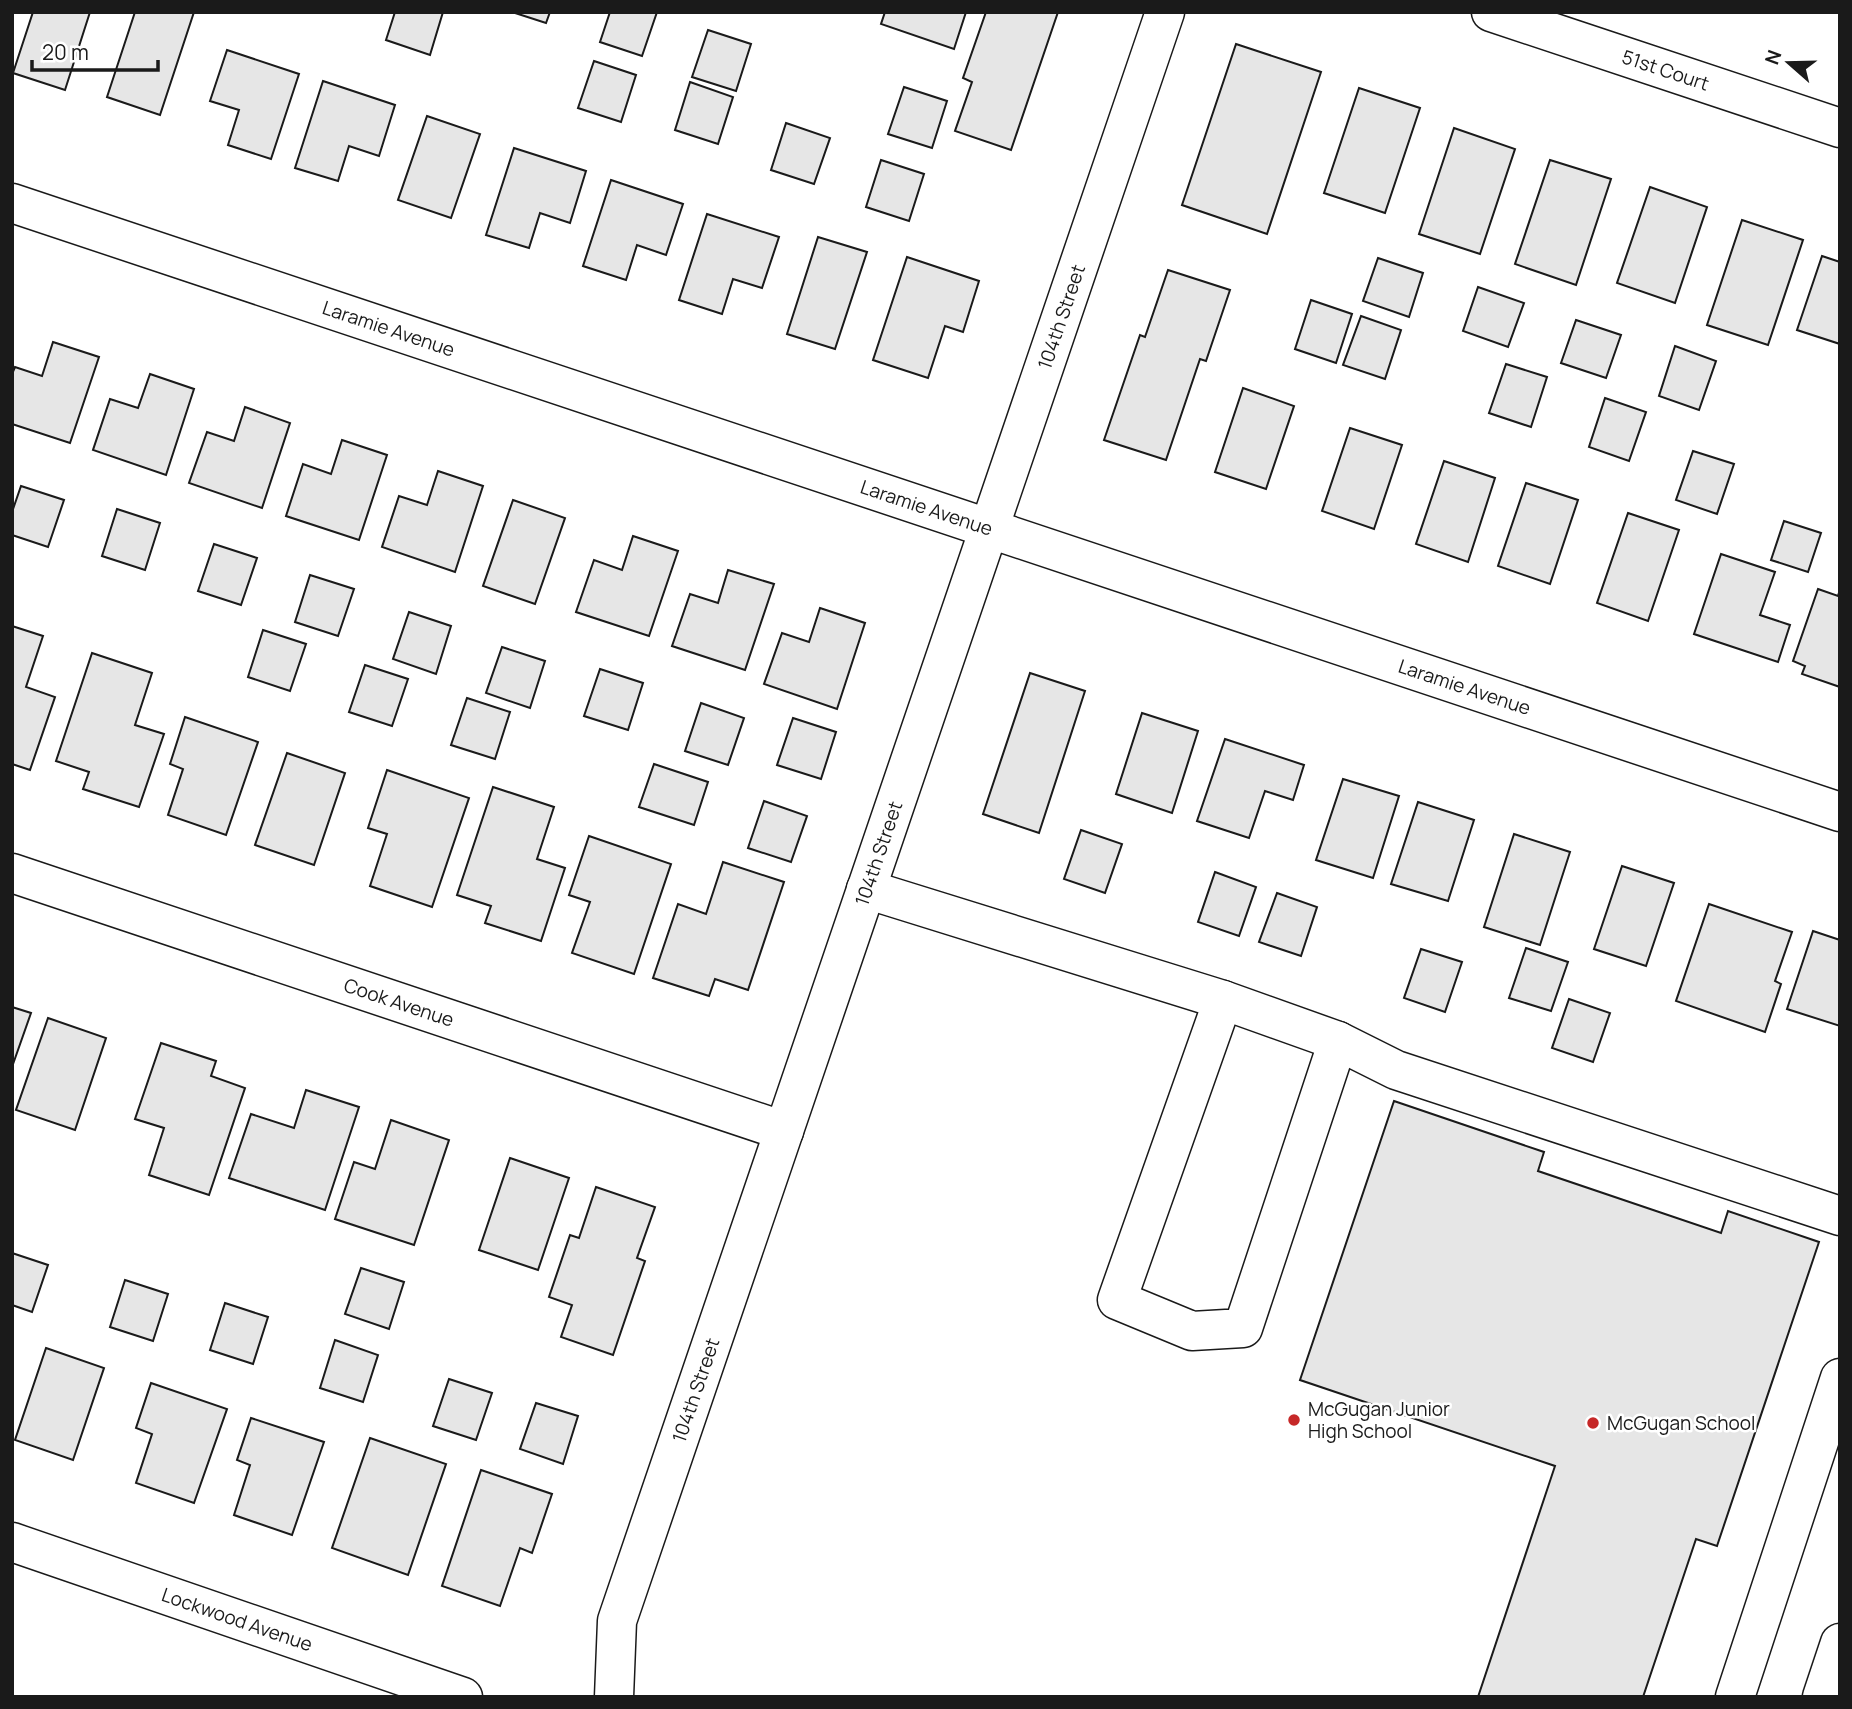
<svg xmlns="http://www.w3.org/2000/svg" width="1852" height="1709" viewBox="0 0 1852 1709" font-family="Manrope,sans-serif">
<rect width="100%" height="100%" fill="#fff"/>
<g fill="#e6e6e6" stroke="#1a1a1a" stroke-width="2">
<path d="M33 12H90L65 90 13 73Z"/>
<path d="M135 12H194L160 115 107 97Z"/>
<path d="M395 12H443L430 55 386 40Z"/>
<path d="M512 12H550L546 23Z"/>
<path d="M610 12H657L642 56 600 42Z"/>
<path d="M885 12H966L954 49 881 24Z"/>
<path d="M986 12H1058L1011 150 955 131 972 82 963 78Z"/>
<path d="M708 30 751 44 736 91 692 77Z"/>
<path d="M1236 44 1321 72 1267 234 1182 205Z"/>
<path d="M227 50 299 74 271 159 228 145 239 110 210 101Z"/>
<path d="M594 61 636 75 621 122 578 108Z"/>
<path d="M323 81 395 105 379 156 349 146 338 181 295 168Z"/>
<path d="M690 82 733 97 718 144 675 130Z"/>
<path d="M904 87 947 101 932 148 888 134Z"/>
<path d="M1359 88 1420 108 1385 213 1324 193Z"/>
<path d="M427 116 480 134 451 218 398 200Z"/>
<path d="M786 123 830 138 814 184 771 170Z"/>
<path d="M1454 128 1515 149 1480 254 1419 234Z"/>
<path d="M514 148 586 171 570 223 540 213 529 248 486 235Z"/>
<path d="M881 160 924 174 909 221 866 207Z"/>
<path d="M1550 160 1611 179 1576 285 1515 264Z"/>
<path d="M611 180 683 204 666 255 637 245 626 280 583 266Z"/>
<path d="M1650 187 1707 207 1675 303 1617 283Z"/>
<path d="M707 214 779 237 762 288 733 279 722 314 679 300Z"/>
<path d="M1742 220 1803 240 1768 345 1707 325Z"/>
<path d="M818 237 867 252 835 349 787 334Z"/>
<path d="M1822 256 1840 262V344L1797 330Z"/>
<path d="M907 257 979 281 963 332 945 326 928 378 873 360Z"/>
<path d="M1378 258 1423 273 1409 317 1363 301Z"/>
<path d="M1168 270 1230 290 1206 361 1200 359 1166 460 1104 440 1140 335 1145 337Z"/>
<path d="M1478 287 1524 303 1508 347 1463 331Z"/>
<path d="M1311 300 1352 314 1336 363 1295 349Z"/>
<path d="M1361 316 1401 330 1385 379 1343 365Z"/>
<path d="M1576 320 1621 335 1606 378 1561 363Z"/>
<path d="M53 342 99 357 70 443 12 424V374L15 367 42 376Z"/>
<path d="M1675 346 1716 361 1699 410 1659 396Z"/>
<path d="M1506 364 1547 377 1531 427 1489 413Z"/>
<path d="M150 374 194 389 166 475 93 450 110 399 138 408Z"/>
<path d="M1243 388 1294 406 1266 489 1215 472Z"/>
<path d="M1605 398 1646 412 1629 461 1589 447Z"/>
<path d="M245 407 290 423 262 508 189 483 207 432 234 441Z"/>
<path d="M1350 428 1402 445 1374 529 1322 511Z"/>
<path d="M342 440 387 455 359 540 286 516 303 464 331 474Z"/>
<path d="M1693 451 1734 464 1717 514 1676 500Z"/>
<path d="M1444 461 1495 478 1468 562 1416 544Z"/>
<path d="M438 471 483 486 455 572 382 547 399 496 427 505Z"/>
<path d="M1526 483 1578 500 1550 584 1498 566Z"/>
<path d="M21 486 64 500 48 547 12 535V512Z"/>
<path d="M513 500 565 518 535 604 483 586Z"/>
<path d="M117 509 160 523 145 570 102 556Z"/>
<path d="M1628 513 1679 530 1648 621 1597 603Z"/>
<path d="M1784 521 1821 533 1808 572 1771 560Z"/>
<path d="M633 536 678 551 649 636 576 612 594 560 622 570Z"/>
<path d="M214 544 257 558 241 605 198 591Z"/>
<path d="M1721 554 1775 572 1760 615 1790 625 1778 662 1694 634Z"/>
<path d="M728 570 774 584 745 670 672 646 690 594 718 603Z"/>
<path d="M310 575 354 589 338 636 295 622Z"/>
<path d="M1818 589 1838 596 1840 589V687L1802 674 1805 666 1793 661Z"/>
<path d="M820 608 865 623 837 709 764 684 782 633 809 642Z"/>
<path d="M409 612 451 626 436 674 393 659Z"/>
<path d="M12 626 43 636 26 687 55 697 30 770 12 764Z"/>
<path d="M263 630 306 644 290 691 248 677Z"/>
<path d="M502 647 545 661 530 708 486 693Z"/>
<path d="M92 653 152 673 135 725 164 734 139 807 83 789 89 772 56 761Z"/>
<path d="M365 665 408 679 392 726 349 712Z"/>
<path d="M600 669 643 683 628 730 584 716Z"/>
<path d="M1030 673 1085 691 1039 833 983 814Z"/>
<path d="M467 698 510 712 495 759 451 745Z"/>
<path d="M701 703 744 718 728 765 685 751Z"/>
<path d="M1142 713 1198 731 1172 813 1116 794Z"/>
<path d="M185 717 258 742 226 835 168 815 183 769 170 764Z"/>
<path d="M793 718 836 732 821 779 777 765Z"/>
<path d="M1225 739 1304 765 1293 800 1265 791 1249 838 1197 821Z"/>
<path d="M287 753 345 773 314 865 255 845Z"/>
<path d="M654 764 708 782 694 825 639 807Z"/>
<path d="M387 770 469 798 432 907 370 886 387 834 368 828Z"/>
<path d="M1343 779 1399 796 1373 878 1316 860Z"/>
<path d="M493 787 554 807 537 859 565 868 541 941 485 923 491 906 457 895Z"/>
<path d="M764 801 807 816 791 862 748 848Z"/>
<path d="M1418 802 1474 820 1448 901 1391 884Z"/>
<path d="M1081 830 1122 844 1105 893 1064 879Z"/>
<path d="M1514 834 1570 852 1540 945 1484 927Z"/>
<path d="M589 836 671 864 634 974 572 953 590 902 569 895Z"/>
<path d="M723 862 784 882 748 990 715 979 709 996 653 978 678 904 706 914Z"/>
<path d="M1622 866 1674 883 1646 966 1594 949Z"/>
<path d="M1215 872 1256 887 1239 936 1198 922Z"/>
<path d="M1277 893 1317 907 1301 956 1259 942Z"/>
<path d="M1709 904 1792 932 1775 981 1781 984 1765 1032 1676 1001Z"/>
<path d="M1813 931 1840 940V1026L1787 1009Z"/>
<path d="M1526 948 1568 962 1551 1011 1509 998Z"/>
<path d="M1421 949 1462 962 1445 1012 1404 998Z"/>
<path d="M1569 999 1610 1013 1593 1062 1552 1048Z"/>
<path d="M12 1007 31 1013 12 1067Z"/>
<path d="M48 1018 106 1038 75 1130 16 1110Z"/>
<path d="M161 1043 216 1061 211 1076 245 1088 209 1195 149 1175 164 1128 135 1119Z"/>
<path d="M306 1090 359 1107 325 1210 229 1178 251 1114 294 1128Z"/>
<path d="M1394 1101 1544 1152 1538 1171 1721 1233 1728 1211 1819 1242 1717 1546 1696 1539 1643 1697H1478L1555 1466 1300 1380Z"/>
<path d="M391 1120 449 1140 414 1245 335 1219 354 1162 375 1169Z"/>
<path d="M510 1158 569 1178 538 1270 479 1250Z"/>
<path d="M596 1187 655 1207 637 1258 645 1261 613 1355 561 1337 572 1305 549 1297 570 1235 579 1238Z"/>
<path d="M12 1253 48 1265 32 1312 12 1305Z"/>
<path d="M361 1268 404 1282 389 1329 345 1314Z"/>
<path d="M125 1280 168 1294 153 1341 110 1327Z"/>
<path d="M225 1303 268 1317 253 1364 210 1350Z"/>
<path d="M335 1340 378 1355 363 1402 320 1388Z"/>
<path d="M46 1348 104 1368 73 1460 15 1440Z"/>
<path d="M449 1379 492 1393 476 1440 433 1426Z"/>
<path d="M151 1383 227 1409 194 1503 136 1483 152 1434 136 1428Z"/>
<path d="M536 1403 578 1416 563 1464 520 1449Z"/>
<path d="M251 1418 324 1442 292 1535 234 1515 250 1465 237 1460Z"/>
<path d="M370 1438 446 1464 408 1575 332 1548Z"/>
<path d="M481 1470 552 1494 532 1553 520 1548 500 1606 442 1586Z"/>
</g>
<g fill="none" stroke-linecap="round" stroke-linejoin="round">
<defs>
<g id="minor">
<path id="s1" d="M1491 12 1840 128"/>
<path id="s2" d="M12 203 1840 812"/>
<path id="s3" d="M12 873 784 1131"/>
<path d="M866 889 1223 1000 1338 1041 1396 1070 1840 1216"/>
<path d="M1223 1000 1117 1300 1192 1331 1243 1328 1338 1041"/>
<path id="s4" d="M12 1542 463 1697"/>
<path id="s5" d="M614 1697 617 1621 1165 12"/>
<path d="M1735 1697 1840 1378"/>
<path d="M1822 1697 1840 1643"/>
</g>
</defs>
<use href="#minor" stroke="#1a1a1a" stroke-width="41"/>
<use href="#minor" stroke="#fff" stroke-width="38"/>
</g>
<g fill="#c62828" stroke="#fff" stroke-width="2.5">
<circle cx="1294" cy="1420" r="7"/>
<circle cx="1593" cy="1423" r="7"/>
</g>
<g text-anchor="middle" stroke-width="5" stroke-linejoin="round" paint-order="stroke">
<g font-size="19" fill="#1a1a1a" stroke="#fff">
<text dy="7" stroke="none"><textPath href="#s1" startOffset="184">51st Court</textPath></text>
<text dy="7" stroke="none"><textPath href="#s5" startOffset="1454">104th Street</textPath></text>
<text dy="7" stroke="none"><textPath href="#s2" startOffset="397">Laramie Avenue</textPath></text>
<text dy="7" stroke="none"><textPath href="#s2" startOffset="964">Laramie Avenue</textPath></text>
<text dy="7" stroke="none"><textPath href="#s2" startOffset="1531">Laramie Avenue</textPath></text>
<text dy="7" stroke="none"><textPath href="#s5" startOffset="887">104th Street</textPath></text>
<text dy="7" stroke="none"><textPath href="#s3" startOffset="408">Cook Avenue</textPath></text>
<text dy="7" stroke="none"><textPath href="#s5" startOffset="320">104th Street</textPath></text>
<text dy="7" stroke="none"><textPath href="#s4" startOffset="238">Lockwood Avenue</textPath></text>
</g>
<g font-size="19" fill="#1a1a1a" stroke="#fff" text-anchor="start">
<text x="1308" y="1416">McGugan Junior<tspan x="1308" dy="22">High School</tspan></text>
<text x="1607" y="1430">McGugan School</text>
</g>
</g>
<rect width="1852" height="1709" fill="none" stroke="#1a1a1a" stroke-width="28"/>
<g transform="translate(1789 63) rotate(290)" stroke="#ffffff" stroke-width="5" paint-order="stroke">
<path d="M0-5L12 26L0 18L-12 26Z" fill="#1a1a1a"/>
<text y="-10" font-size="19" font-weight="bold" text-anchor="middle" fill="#1a1a1a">N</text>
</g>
<path d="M32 60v10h126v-10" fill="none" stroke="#1a1a1a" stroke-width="3.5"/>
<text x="42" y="60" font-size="21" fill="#1a1a1a" stroke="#ffffff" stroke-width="5" paint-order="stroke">20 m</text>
</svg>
